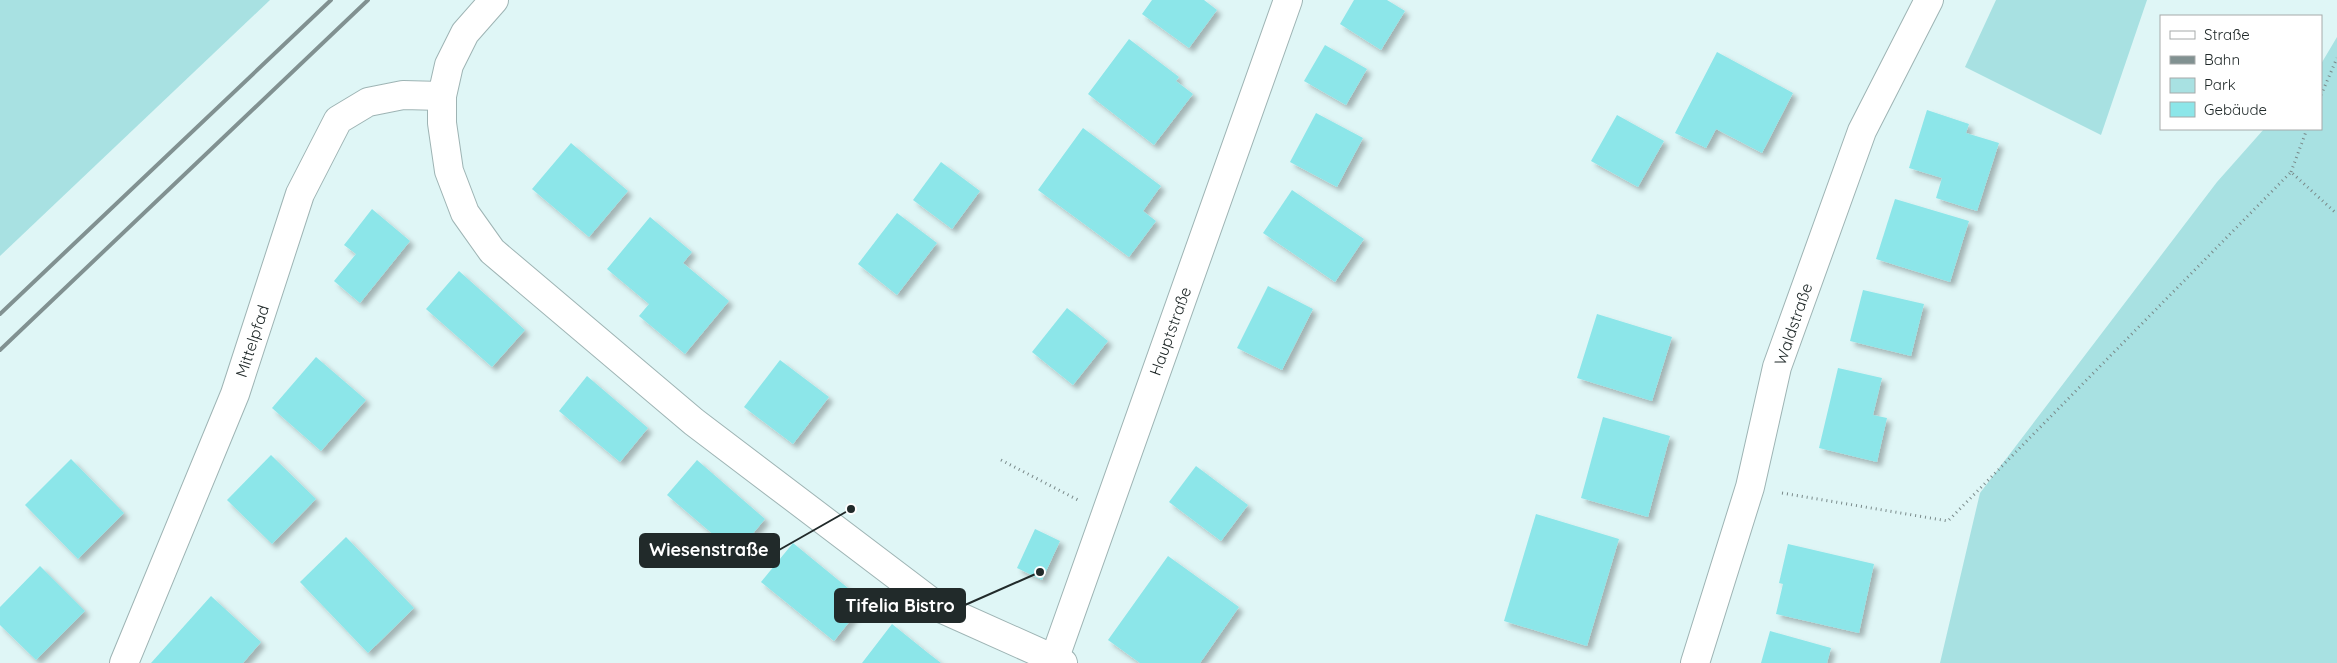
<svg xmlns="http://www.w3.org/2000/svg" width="2337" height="663" viewBox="0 0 2337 663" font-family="Quicksand,sans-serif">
<defs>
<filter id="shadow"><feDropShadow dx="4.5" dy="4.5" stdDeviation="2.5" flood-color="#0004"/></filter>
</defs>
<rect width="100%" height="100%" fill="#dff6f6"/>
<g fill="#a8e1e2">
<path d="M0 0H270L0 256Z"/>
<path d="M1996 0H2147L2101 135 1965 67Z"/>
<path d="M2337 37V663H1940L1980 493 2217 182 2264 129H2321V64Z"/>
</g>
<g fill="#8ce6e9" filter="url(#shadow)">
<path d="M1152 0H1204L1217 10 1189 48 1142 14Z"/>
<path d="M1354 0H1387L1405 11 1381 50 1340 24Z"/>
<path d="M1129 39 1179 77 1176 81 1193 94 1154 145 1088 94Z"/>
<path d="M1325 45 1367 69 1346 105 1304 81Z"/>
<path d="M1717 52 1793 93 1762 153 1716 129 1706 148 1675 133Z"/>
<path d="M1927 110 1969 124 1966 133 1999 143 1977 211 1936 198 1942 178 1909 168Z"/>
<path d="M1316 113 1363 138 1337 187 1290 162Z"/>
<path d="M1617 115 1664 141 1638 187 1591 161Z"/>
<path d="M1083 128 1161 186 1143 211 1156 221 1129 257 1038 190Z"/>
<path d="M571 143 628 191 589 237 532 189Z"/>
<path d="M941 162 980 191 952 229 913 200Z"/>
<path d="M1292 190 1364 239 1335 282 1263 233Z"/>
<path d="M1895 199 1969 221 1950 282 1876 259Z"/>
<path d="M372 209 410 241 360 303 334 281 356 254 344 245Z"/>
<path d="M897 213 937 243 897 295 858 264Z"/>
<path d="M650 217 692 252 683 263 729 301 685 354 639 316 649 304 607 269Z"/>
<path d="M459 271 525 330 492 367 426 309Z"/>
<path d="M1268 286 1313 309 1282 370 1237 348Z"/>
<path d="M1863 290 1924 304 1911 356 1850 341Z"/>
<path d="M1067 308 1108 341 1073 385 1032 352Z"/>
<path d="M1597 314 1672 337 1652 401 1577 378Z"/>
<path d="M316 357 366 400 321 451 272 408Z"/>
<path d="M780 360 829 397 793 444 744 407Z"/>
<path d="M1838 368 1882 378 1873 415 1887 418 1877 462 1819 448Z"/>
<path d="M587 376 648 428 620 462 559 411Z"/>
<path d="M1603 417 1670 436 1648 517 1581 498Z"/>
<path d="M271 455 316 499 272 544 227 500Z"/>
<path d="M71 459 124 513 78 559 25 505Z"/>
<path d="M697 460 765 519 736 554 667 495Z"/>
<path d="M1196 466 1248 505 1221 541 1169 502Z"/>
<path d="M1536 514 1619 539 1587 646 1504 621Z"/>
<path d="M1035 529 1060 541 1042 580 1017 568Z"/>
<path d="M346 537 414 608 368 653 300 582Z"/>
<path d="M793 543 865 602 834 641 761 582Z"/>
<path d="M1788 544 1874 564 1859 633 1776 614 1783 584 1779 583Z"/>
<path d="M1168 556 1239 607 1200 663H1140L1108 640Z"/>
<path d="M40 566 85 611 36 660 0 625V607Z"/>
<path d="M211 596 261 642 243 663H151Z"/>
<path d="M892 624 928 653 941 663H862Z"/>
<path d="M1770 631 1831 648 1827 663H1761Z"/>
</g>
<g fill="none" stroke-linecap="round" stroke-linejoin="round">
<defs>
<g id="minor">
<path d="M494 0 465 33 449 65 442 96V123L449 171 465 213 492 251 694 422 938 607 1063 663"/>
<path d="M124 663 235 394 300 194 338 120 368 102 403 95 442 96"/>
<path d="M1053 663 1288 0"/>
<path d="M1695 663 1750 487 1777 367 1862 131 1929 0"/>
</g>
</defs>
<use href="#minor" stroke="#9eb4b4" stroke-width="30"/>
<g stroke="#798989" stroke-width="3" stroke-dasharray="1 4" stroke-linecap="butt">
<path d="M2321 95 2337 58"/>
<path d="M2291 172 2307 129"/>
<path d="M1001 460 1078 500"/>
<path d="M1782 493 1948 521 2291 172 2337 214"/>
</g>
<use href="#minor" stroke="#fff" stroke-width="28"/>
<g stroke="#819191" stroke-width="4">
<path d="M0 314 331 0"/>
<path d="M0 350 368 0"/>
</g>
</g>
<g text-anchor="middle" stroke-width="4" stroke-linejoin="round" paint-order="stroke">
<g font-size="16" fill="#212a2a" stroke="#fff">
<text transform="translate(1793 324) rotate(-71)" y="6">Waldstraße</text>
<text transform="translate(1170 331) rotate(-70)" y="6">Hauptstraße</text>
<text transform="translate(252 341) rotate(-72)" y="6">Mittelpfad</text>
</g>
</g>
<path fill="none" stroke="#212a2a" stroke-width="2" d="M851 509L779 550M1040 572L965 605"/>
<g fill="#212a2a" stroke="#fff" stroke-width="2">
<circle cx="851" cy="509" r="5"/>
<circle cx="1040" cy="572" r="5"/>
</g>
<g fill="#212a2a" stroke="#212a2a" stroke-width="2">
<rect x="640" y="534" width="139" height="33" rx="5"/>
<rect x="835" y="589" width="130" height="33" rx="5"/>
</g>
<g font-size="18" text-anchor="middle" font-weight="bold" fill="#fff">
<text x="709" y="556">Wiesenstraße</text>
<text x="900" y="612">Tifelia Bistro</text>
</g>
<rect x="2160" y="15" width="162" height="115" fill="#ffffff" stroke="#a6aaaa"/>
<rect x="2170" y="31" width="25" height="8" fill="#ffffff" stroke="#a6aaaa"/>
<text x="2204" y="40" font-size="15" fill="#212a2a">Straße</text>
<rect x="2170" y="56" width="25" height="8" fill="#819191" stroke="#a6aaaa"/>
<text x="2204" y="65" font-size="15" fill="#212a2a">Bahn</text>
<rect x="2170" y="78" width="25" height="15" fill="#a8e1e2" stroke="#a6aaaa"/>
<text x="2204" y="90" font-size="15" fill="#212a2a">Park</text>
<rect x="2170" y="102" width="25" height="15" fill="#8ce6e9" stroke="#a6aaaa"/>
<text x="2204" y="115" font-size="15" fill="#212a2a">Gebäude</text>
</svg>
